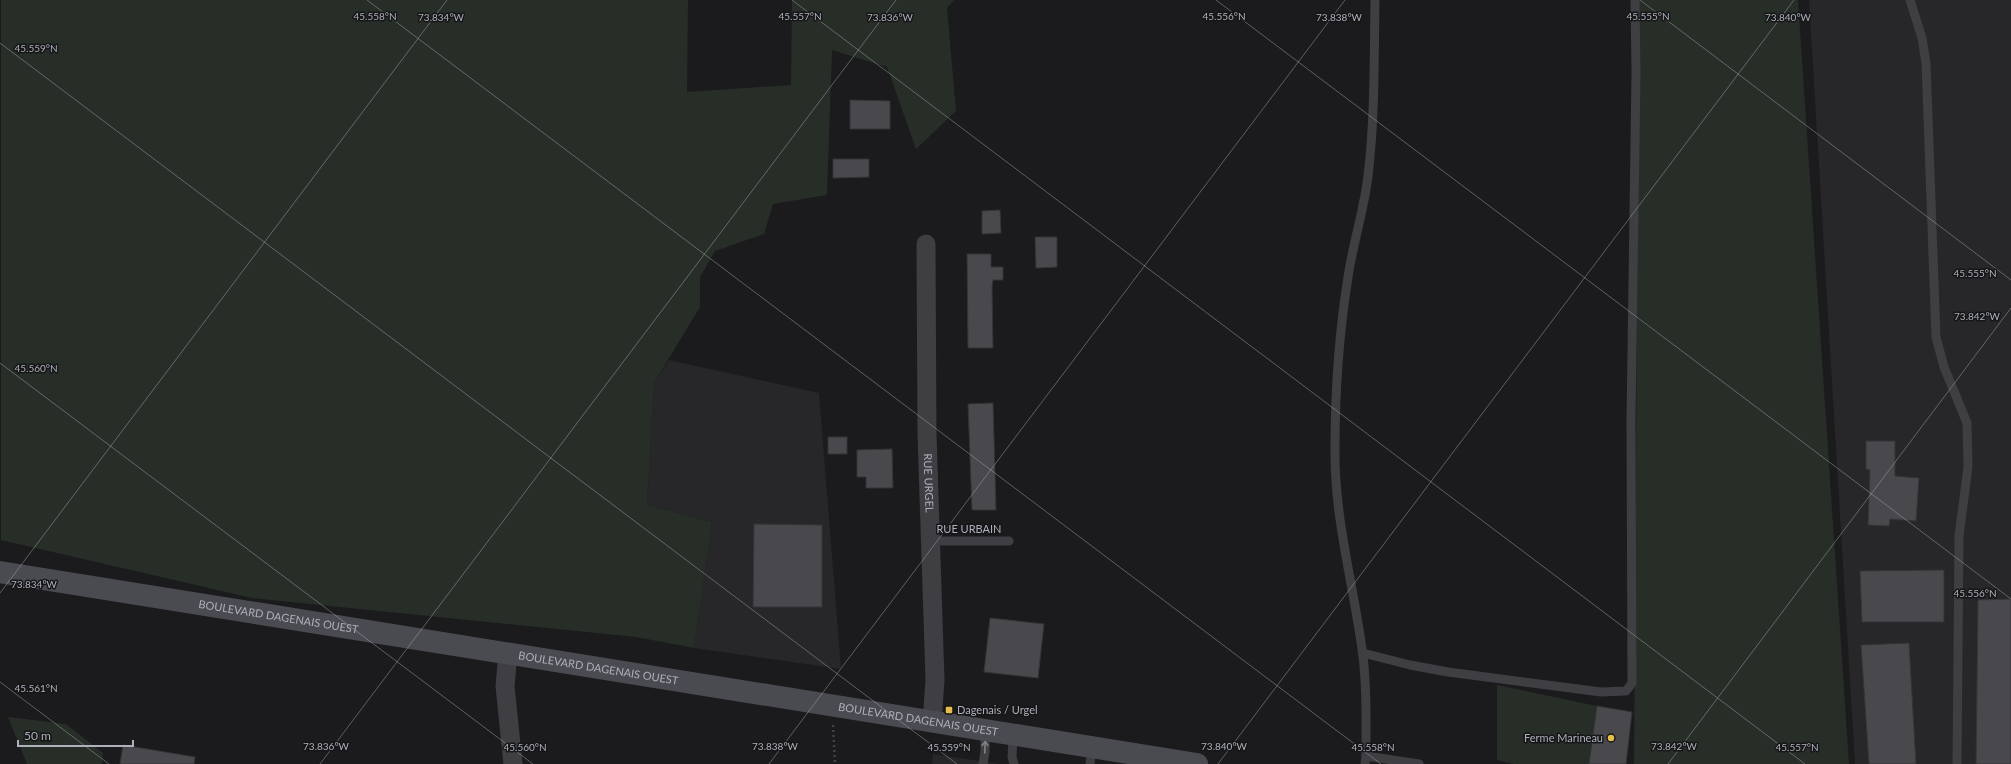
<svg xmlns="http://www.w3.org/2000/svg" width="2011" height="764" viewBox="0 0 2011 764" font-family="Lato,sans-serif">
<rect width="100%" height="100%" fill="#1b1b1d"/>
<g fill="#27272a">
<path d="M1809 0H2011V764H1855Z"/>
<path d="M669 360 819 393 841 669 694 648 712 522 647 505 654 383Z"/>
<path d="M933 754 999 764H932Z"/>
</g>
<g fill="#272e28">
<path d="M1 0H688L687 92 791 85 792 0H954L947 8 956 111 916 149 887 67 832 50 827 195 773 204 764 234 715 251 700 277V307L654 383 647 505 712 522 694 648 636 637 252 598 1 540Z"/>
<path d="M1639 0H1798L1849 764H1634Z"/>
<path d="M1497 685 1597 706 1589 764H1514L1497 760Z"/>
<path d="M8 717 66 724 103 753 102 764H27Z"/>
</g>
<g fill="#48484d" stroke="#353538">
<path d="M850 100 890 101V129H850Z"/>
<path d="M833 159H869V177L833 178Z"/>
<path d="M1000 210 1001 233 982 234V211Z"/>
<path d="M1035 237H1057V267L1036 268Z"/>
<path d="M967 254H991V267H1003V280H993L992 287 993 348H968Z"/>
<path d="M993 403 996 510H972L968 404Z"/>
<rect x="828" y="437" width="19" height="17"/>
<path d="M1866 441H1895V476L1919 478 1916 521 1890 519 1889 526 1868 525 1870 470 1866 469Z"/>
<path d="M892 449 893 488H866V477H857V450Z"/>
<path d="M754 524 822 525V607H753Z"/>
<path d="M1944 570V622H1862L1860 571Z"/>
<path d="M2011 599V764H1976L1978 600Z"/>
<path d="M990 618 1044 624 1038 678 984 672Z"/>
<path d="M1909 643 1916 764H1869L1861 645Z"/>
<path d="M1597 706 1632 712 1626 764H1589Z"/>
<path d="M123 745 195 757 194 764H120Z"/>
</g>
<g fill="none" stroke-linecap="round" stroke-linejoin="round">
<path stroke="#424348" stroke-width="2.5" stroke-dasharray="2 3" stroke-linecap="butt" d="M833 725 835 764"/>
<g stroke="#3e3e43" stroke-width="9">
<path d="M1910 0 1922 38 1926 63 1936 337 1944 367 1967 423 1968 467 1959 536 1957 764"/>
<path d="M929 541H1009"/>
<path d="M1363 653 1410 665 1448 672 1601 692 1626 691 1632 683 1631 421 1636 73 1635 0"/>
<path d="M1013 735 1012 757 1014 764"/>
<path d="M1366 756C1366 721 1367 684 1362 649 1353 583 1334 516 1335 448 1335 391 1339 334 1348 277 1353 243 1364 210 1368 176 1375 118 1374 58 1375 0"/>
<path d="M983 764 985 752V730"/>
<path d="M1090 764 1092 747"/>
<path d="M1365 764 1366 756 1419 764"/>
</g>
<g stroke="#3e3e43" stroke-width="19">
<path id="s1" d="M926 244 927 434 935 680 932 722"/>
<path d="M508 654 505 686 513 764"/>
</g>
<path stroke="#4a4b51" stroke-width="22" id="s2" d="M0 572 1197 764"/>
</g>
<defs><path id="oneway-shaft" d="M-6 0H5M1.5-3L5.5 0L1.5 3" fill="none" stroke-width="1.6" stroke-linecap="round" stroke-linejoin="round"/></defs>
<use stroke="#81838b" href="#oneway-shaft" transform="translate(985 747) rotate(-88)"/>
<path fill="none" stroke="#aeb1bb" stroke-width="1" stroke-opacity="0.45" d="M367 0 1381 764M792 0 1805 764M1216 0 2011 599M1640 0 2011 280M0 43 957 764M0 363 533 764M0 593 447 0M0 682 109 764M320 764 896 0M769 764 1345 0M1218 764 1794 0M1668 764 2011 308"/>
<g fill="#e5bd4a" stroke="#161618" stroke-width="1.5">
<rect x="945" y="706" width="8" height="8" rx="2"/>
<circle cx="1611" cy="738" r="4"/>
</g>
<g text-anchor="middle" stroke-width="3" stroke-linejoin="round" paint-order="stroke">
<g font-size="11" fill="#aeb1bb" stroke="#161618">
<text dy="4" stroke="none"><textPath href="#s1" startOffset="239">RUE URGEL</textPath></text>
<text x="969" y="533">RUE URBAIN</text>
<text dy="4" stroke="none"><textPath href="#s2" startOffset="282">BOULEVARD DAGENAIS OUEST</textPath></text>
<text dy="4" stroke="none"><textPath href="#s2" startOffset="606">BOULEVARD DAGENAIS OUEST</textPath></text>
<text dy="4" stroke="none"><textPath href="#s2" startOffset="930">BOULEVARD DAGENAIS OUEST</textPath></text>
</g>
<g font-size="11" fill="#aeb1bb" stroke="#161618" text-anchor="start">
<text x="957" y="714">Dagenais / Urgel</text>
<text x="1603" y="742" text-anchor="end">Ferme Marineau</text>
</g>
</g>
<g font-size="10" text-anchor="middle" fill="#aeb1bb" stroke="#161618" stroke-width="3" stroke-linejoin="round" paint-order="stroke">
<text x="375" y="20">45.558°N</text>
<text x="800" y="20">45.557°N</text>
<text x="1224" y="20">45.556°N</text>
<text x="1648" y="20">45.555°N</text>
<text x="441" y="21">73.834°W</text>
<text x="890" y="21">73.836°W</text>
<text x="1339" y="21">73.838°W</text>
<text x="1788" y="21">73.840°W</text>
<text x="36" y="52">45.559°N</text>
<text x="1975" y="277">45.555°N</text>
<text x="1977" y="320">73.842°W</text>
<text x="36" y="372">45.560°N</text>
<text x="34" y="588">73.834°W</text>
<text x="1975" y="597">45.556°N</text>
<text x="36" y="692">45.561°N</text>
<text x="326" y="750">73.836°W</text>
<text x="775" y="750">73.838°W</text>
<text x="1224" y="750">73.840°W</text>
<text x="1674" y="750">73.842°W</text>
<text x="525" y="751">45.560°N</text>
<text x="949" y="751">45.559°N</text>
<text x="1373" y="751">45.558°N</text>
<text x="1797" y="751">45.557°N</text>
</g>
<path d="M18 740v6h115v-6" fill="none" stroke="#aeb1bb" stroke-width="2"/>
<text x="24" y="740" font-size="12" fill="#aeb1bb" stroke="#161618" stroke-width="3" paint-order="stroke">50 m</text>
</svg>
